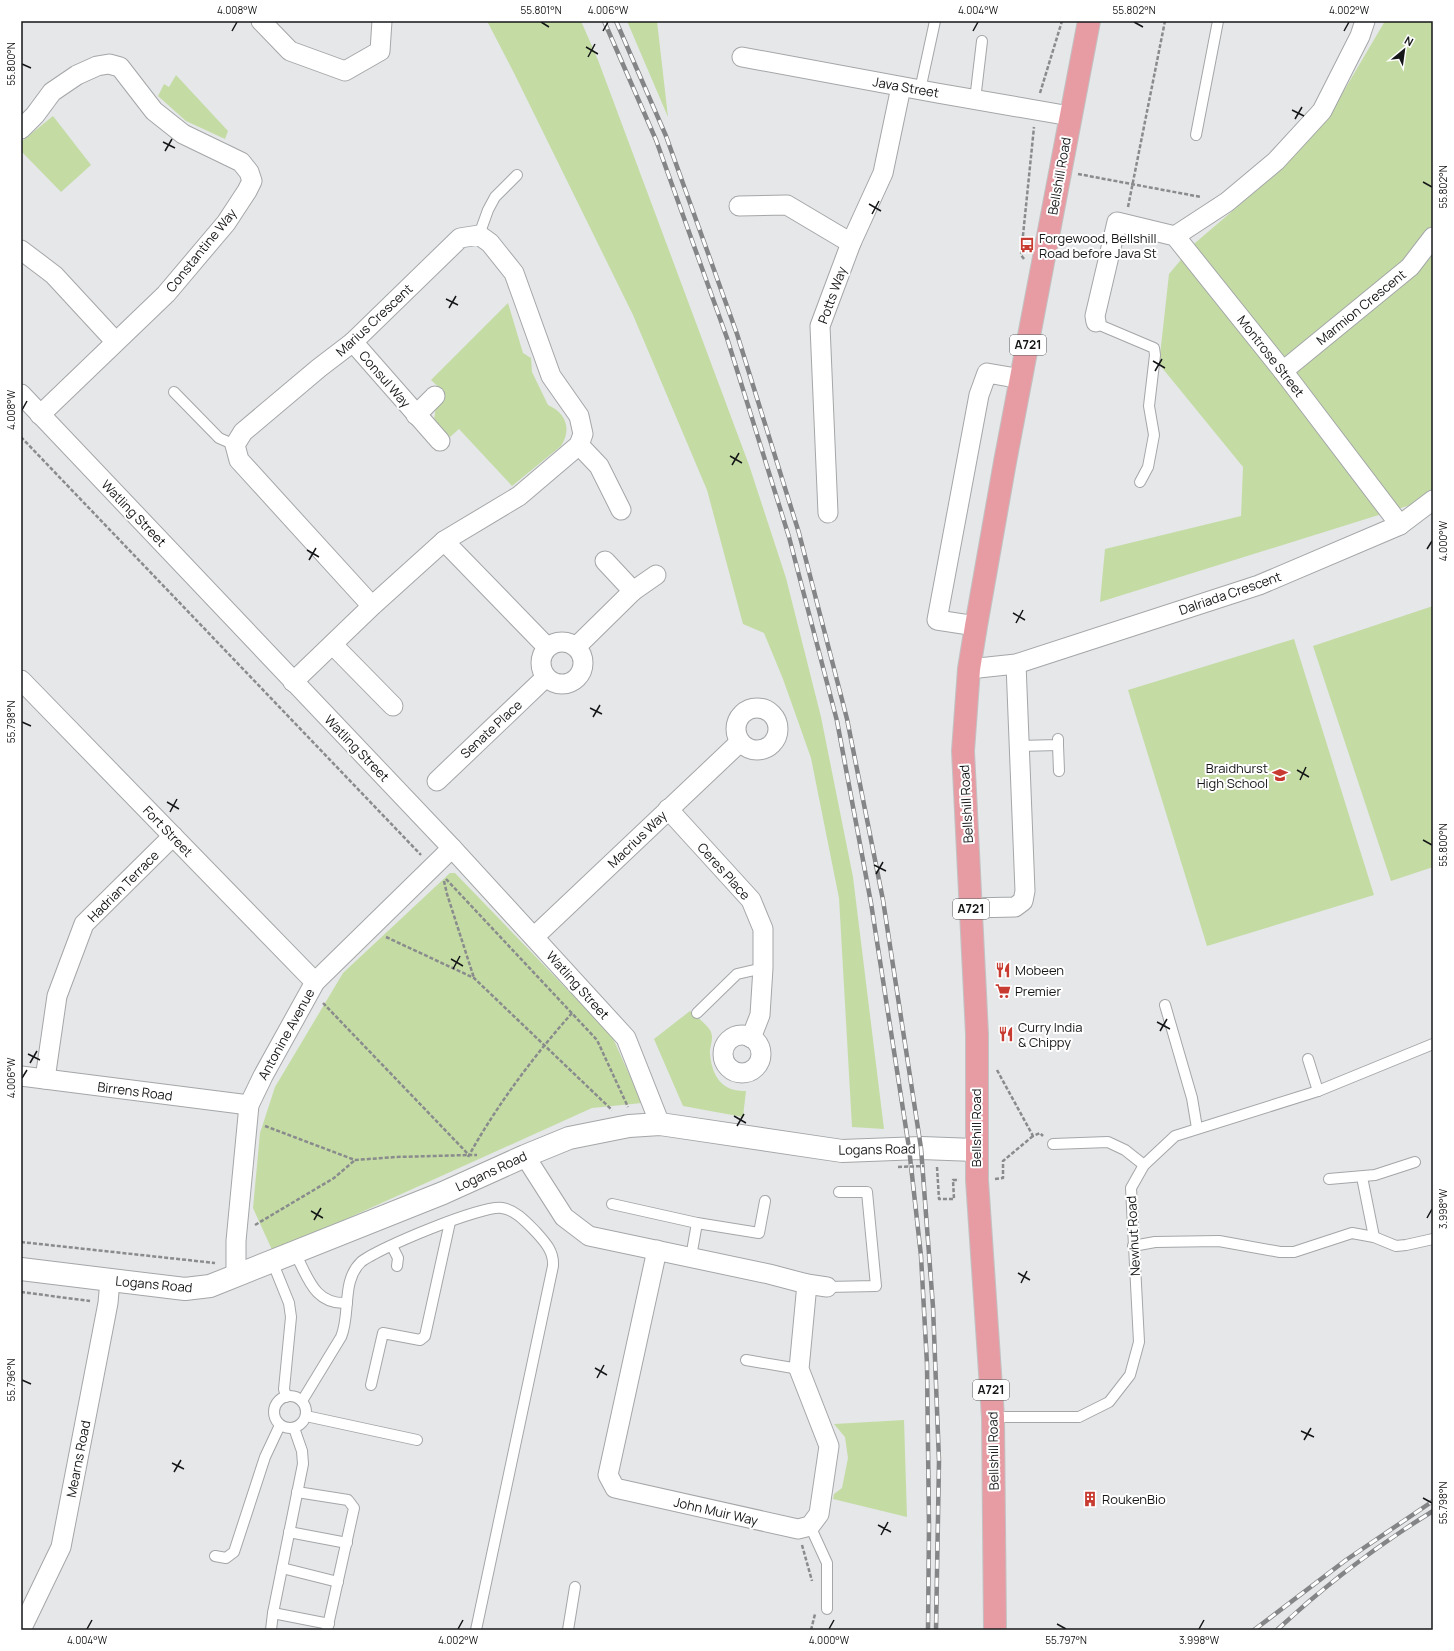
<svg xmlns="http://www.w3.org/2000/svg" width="1454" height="1651" viewBox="0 0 1454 1651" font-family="Manrope,sans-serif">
<rect width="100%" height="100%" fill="#e5e7e9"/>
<g fill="#c4dca4">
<path d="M487 21H581L598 60 749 465 786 578 821 717 853 877 884 1129 852 1127 839 898 811 758 783 679 764 633 743 624 707 490 633 315 514 73Z"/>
<path d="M627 21H657L668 117Z"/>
<path d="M1385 21H1433V498L1100 602 1105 549 1241 516 1243 467 1159 364 1169 274 1195 243 1284 167 1332 111Z"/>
<path d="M176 75 228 131 225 139 186 121 158 96 164 84 169 87Z"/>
<path d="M53 116 91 165 61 192 21 151V142Z"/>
<path d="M508 303 523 353 531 358 532 372 548 405C566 413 572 429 561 446L512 486 459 429 450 437 434 420 436 406 444 392 431 380Z"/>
<path d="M1433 606V867L1391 881 1313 646Z"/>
<path d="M1294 639 1374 895 1207 946 1128 690Z"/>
<path d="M450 873H455L612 1036 642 1103 592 1108 273 1252 253 1208 260 1133 275 1087 343 973Z"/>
<path d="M690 1011C696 1016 705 1023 710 1030 715 1039 709 1046 710 1054 712 1077 723 1092 746 1091L743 1117 683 1106 654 1039Z"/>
<path d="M904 1420 907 1517 833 1499 834 1494 842 1488 848 1458 845 1437 834 1424Z"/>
</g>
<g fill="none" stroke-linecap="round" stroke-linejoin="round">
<defs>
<g id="service">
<path d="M920 90 935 21"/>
<path d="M975 100 982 41"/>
<path d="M1196 135 1218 21"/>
<path d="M479 235 488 210 495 197 517 175"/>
<path d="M1096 322 1102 326 1154 348 1155 355 1149 406 1154 435 1148 467 1140 482"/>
<path d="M174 392 219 438 235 445"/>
<path d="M1058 745 1059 771"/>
<path d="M1019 746 1058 745V739"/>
<path d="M1165 1005 1192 1098 1197 1128"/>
<path d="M697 1013 737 974 763 968"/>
<path d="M1308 1059 1318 1091"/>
<path d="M1053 1144 1108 1142 1125 1150 1144 1165"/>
<path d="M1362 1177 1374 1237"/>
<path d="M1329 1179 1375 1175 1415 1162"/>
<path d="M612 1204 697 1223 691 1257"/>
<path d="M697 1223 759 1233 765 1201"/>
<path d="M392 1246 398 1258 397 1266"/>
<path d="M1133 1246 1155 1242 1219 1241 1280 1252H1294L1352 1233 1374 1237 1396 1246 1406 1245 1433 1239"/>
<path d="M295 1253C308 1277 314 1305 347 1303"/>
<path d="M272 1261 289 1303 291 1317 284 1389 286 1397"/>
<path d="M827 1287 876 1286 867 1192H839"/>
<path d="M746 1360 799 1369"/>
<path d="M371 1385 383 1333 420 1340 425 1336 450 1222"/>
<circle cx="290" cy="1412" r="16"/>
<path d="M302 1401 341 1337C351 1314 341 1281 361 1262 378 1248 482 1205 502 1208 516 1210 527 1223 536 1232 546 1243 554 1252 553 1266L476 1630"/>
<path d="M306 1416 417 1440"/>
<path d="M993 1417H1079L1109 1402 1130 1375 1139 1342 1131 1188 1144 1165 1175 1136 1318 1091 1433 1044"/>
<path d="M297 1492 348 1500 354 1508 327 1630"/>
<path d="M810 1526 827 1563V1609"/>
<path d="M289 1532 347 1543"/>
<path d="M215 1556 226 1558 234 1552 265 1457 280 1425"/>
<path d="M282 1568 338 1582"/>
<path d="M273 1613 329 1624"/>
<path d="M271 1630 273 1613 303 1464 302 1451 294 1428"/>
<path d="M568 1630 575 1587"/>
</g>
<g id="minor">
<path d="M261 21 290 51 345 71 380 51 382 21"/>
<path d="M742 57 937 93 1070 116"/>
<path d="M21 129 35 115 52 92 77 75 97 66 109 64 120 67 154 111 183 134 241 162 249 172 252 181 247 191 226 223 166 294 40 415"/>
<path d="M739 206 787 205 851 243"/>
<path d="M1175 236 1227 202 1276 161 1322 111 1360 36 1365 21"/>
<path d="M21 250 54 275 115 341"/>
<path d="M1096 322 1095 316 1117 222 1175 236 1283 371 1400 525"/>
<path d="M353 342 440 441"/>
<path d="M1283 371 1410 267 1433 237"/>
<path d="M21 394 452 848 626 1038 660 1124"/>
<path d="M416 415 435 396"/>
<path d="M579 445 599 466 621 510"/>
<path d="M828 513 820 326 851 243 883 173 901 87"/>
<path d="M444 541 547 647"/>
<path d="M605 561 633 591"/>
<path d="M976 626 937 620 979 395 987 373 1022 379"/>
<circle cx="562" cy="663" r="21"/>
<path d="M333 645 393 706"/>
<path d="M576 647 633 591 656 575"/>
<path d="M969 669 1016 664 1259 585 1400 525 1433 500"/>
<path d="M21 680 315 982"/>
<path d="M293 682 372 606 444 541 519 496 579 445 583 434 579 416 551 376 514 273 490 243 479 235 460 238 353 342 319 368 243 432 235 445 239 460 372 606"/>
<circle cx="757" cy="729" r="21"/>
<path d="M437 781 546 677"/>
<path d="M668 809 751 900 763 929V968L760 1015 751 1038"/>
<path d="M971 908 1015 907 1023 901 1025 891 1016 664"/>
<path d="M534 937 740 742"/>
<circle cx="742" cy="1054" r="19"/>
<path d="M21 1076 249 1105"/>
<path d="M45 1079 57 996 84 924 173 836"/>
<path d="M525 1156 564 1217 589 1236 769 1274 807 1284 827 1287"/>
<path d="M657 1250 608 1475 615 1488 798 1529 810 1526 819 1514 829 1446 799 1369 807 1284"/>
<path d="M236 1276V1241L249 1105 263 1076 315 982 452 848"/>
<path d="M21 1630 61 1547 108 1303 110 1280"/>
</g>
<path id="tertiary" d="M21 1269 185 1289 210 1286 443 1193 525 1156 569 1138 629 1126 660 1124 842 1151 921 1148 975 1150"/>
<path id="primary" d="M995 1630 993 1417 977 1180V1034L963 751 969 669 976 626 1005 462 1089 21"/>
</defs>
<use href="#service" stroke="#a4a6a8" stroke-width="12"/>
<use href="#minor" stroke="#a4a6a8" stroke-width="21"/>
<use href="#tertiary" stroke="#a4a6a8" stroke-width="24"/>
<use href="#primary" stroke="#c2c2c3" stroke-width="24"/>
<g stroke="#898b8c" stroke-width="2.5" stroke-dasharray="4 2" stroke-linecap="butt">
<path d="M1040 93 1062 21"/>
<path d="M1078 174 1201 197"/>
<path d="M1128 207 1165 21"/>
<path d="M1024 259 1021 255 1034 127"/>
<path d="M21 437 421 855"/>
<path d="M446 879 597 1040 628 1107"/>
<path d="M444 881 447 894 474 978"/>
<path d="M386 937 474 978 612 1110"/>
<path d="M323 1003 469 1155H477"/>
<path d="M997 1070 1033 1136 1040 1133 1043 1136"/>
<path d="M265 1126 355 1160 396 1157 469 1155"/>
<path d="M468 1157C497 1105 533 1057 572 1013"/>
<path d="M937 1167 939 1199H954L953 1180H959"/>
<path d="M995 1179 1003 1178V1161L1033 1136"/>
<path d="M255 1225 334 1178 355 1160"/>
<path d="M21 1242 215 1263"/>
<path d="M21 1292 90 1301"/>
<path d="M802 1545 812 1581"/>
<path d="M811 1630 815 1614"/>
</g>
<use href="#service" stroke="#fff" stroke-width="10"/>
<use href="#minor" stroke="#fff" stroke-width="19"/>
<use href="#tertiary" stroke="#fff" stroke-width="22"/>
<use href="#primary" stroke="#e79ca4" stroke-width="22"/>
<defs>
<g id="rail">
<path d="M604 21 656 140 727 338 789 537 837 721 871 903 909 1148 921 1256 927 1364 929 1526 928 1630"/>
<path d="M616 21 666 136 737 334 799 533 847 719 883 900 921 1148 933 1307 939 1461 936 1630"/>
<path d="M1254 1630 1346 1560 1433 1501"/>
<path d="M1277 1630C1324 1586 1378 1545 1433 1511"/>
</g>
</defs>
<use href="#rail" stroke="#848587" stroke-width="4.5"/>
<use href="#rail" stroke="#fff" stroke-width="3" stroke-dasharray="9" stroke-linecap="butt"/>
<path stroke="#898b8c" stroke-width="2.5" stroke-dasharray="4 2" stroke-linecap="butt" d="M898 1167 924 1166"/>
</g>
<path fill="none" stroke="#151617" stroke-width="1.5" d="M541 22 549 27M1134 22 1143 27M232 31 237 22M603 31 608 22M973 31 978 22M1344 31 1349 22M586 47 598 54M588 57 595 44M22 64 31 68M1292 110 1304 116M1295 119 1302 107M163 142 175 148M165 151 172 139M1423 182 1432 187M869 204 881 211M872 214 879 201M446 299 458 305M449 308 456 296M1153 361 1165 368M1155 371 1162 359M22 410 27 401M730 456 742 463M732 465 739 453M1427 549 1432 541M307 550 319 557M309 560 316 548M1013 613 1025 620M1016 623 1023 610M590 708 602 714M593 717 600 705M22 722 31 726M1297 770 1309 777M1300 780 1306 767M167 802 179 809M170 812 177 799M1423 840 1432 845M874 865 886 871M876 874 883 862M451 959 463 966M453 969 460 956M1157 1022 1170 1029M1160 1031 1167 1019M28 1054 40 1060M30 1063 37 1051M22 1078 27 1070M734 1116 746 1123M737 1126 744 1114M311 1211 323 1218M1427 1218 1432 1209M314 1220 321 1208M1018 1273 1030 1280M1021 1283 1027 1271M595 1368 607 1375M597 1378 604 1365M22 1380 31 1384M1301 1431 1314 1437M1304 1440 1311 1428M172 1463 184 1469M174 1472 181 1460M1423 1498 1432 1503M878 1525 891 1532M881 1535 888 1522M1057 1624 1066 1629M87 1629 92 1620M458 1629 463 1620M829 1629 834 1620M1199 1629 1204 1620"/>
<defs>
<symbol id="bus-bare" viewBox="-9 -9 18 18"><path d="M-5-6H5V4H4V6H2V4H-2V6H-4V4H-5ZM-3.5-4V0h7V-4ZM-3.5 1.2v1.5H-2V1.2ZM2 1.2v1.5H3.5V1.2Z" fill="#c83b30" stroke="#fff" stroke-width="2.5" paint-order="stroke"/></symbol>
<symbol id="school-bare" viewBox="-9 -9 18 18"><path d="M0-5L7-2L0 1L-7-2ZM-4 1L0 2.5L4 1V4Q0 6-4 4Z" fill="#c83b30" stroke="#fff" stroke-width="2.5" paint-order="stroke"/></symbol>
<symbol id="restaurant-bare" viewBox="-9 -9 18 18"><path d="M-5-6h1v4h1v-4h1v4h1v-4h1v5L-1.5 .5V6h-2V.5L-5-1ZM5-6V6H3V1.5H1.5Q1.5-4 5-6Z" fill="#c83b30" stroke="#fff" stroke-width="2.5" paint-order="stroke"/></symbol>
<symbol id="supermarket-bare" viewBox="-9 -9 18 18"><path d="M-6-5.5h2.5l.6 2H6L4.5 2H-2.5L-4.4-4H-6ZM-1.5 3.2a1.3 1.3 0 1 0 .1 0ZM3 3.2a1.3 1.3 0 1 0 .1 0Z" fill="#c83b30" stroke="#fff" stroke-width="2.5" paint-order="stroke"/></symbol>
<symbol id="building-bare" viewBox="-9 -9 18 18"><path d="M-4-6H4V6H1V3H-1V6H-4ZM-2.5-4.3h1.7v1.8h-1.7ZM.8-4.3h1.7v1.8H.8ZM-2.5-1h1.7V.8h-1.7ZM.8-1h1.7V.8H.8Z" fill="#c83b30" stroke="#fff" stroke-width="2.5" paint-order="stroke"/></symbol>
</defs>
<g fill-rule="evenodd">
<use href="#bus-bare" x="1016" y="234" width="22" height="22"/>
<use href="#school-bare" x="1269" y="764" width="22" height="22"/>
<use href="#restaurant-bare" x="992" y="959" width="22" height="22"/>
<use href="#supermarket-bare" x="992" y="980" width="22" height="22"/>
<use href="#restaurant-bare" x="995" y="1023" width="22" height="22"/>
<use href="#building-bare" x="1079" y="1488" width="22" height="22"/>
</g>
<g text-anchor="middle" stroke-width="4" stroke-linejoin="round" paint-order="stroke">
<g fill="#fff" stroke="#5b5c5d" stroke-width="1">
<rect x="1010" y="335" width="36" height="20" rx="3"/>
<rect x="953" y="899" width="36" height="20" rx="3"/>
<rect x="973" y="1380" width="36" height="20" rx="3"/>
</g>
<g font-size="12" font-weight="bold" fill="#151617">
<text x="1028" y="349">A721</text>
<text x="971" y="913">A721</text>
<text x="991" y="1394">A721</text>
</g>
<g font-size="13" fill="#151617" stroke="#fff">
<text transform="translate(906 87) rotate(10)" y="5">Java Street</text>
<text transform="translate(1059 176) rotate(-80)" y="5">Bellshill Road</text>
<text transform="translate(201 250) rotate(-51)" y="5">Constantine Way</text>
<text transform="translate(832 295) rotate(-70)" y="5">Potts Way</text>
<text transform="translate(1361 307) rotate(-39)" y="5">Marmion Crescent</text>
<text transform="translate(374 320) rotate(-43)" y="5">Marius Crescent</text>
<text transform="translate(1271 356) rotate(52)" y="5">Montrose Street</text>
<text transform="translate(385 379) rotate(49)" y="5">Consul Way</text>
<text transform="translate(134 513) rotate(46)" y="5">Watling Street</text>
<text transform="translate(1230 593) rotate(-19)" y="5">Dalriada Crescent</text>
<text transform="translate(491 729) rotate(-43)" y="5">Senate Place</text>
<text transform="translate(357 748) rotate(46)" y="5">Watling Street</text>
<text transform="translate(966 804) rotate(-93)" y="5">Bellshill Road</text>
<text transform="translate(168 831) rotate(46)" y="5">Fort Street</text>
<text transform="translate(637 839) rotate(-44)" y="5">Macrius Way</text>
<text transform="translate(724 871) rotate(48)" y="5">Ceres Place</text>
<text transform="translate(123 886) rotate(-45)" y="5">Hadrian Terrace</text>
<text transform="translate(578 985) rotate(48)" y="5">Watling Street</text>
<text transform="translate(286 1034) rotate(-61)" y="5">Antonine Avenue</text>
<text transform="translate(135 1091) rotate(7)" y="5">Birrens Road</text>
<text transform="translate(976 1128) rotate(-90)" y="5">Bellshill Road</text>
<text transform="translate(877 1149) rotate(-1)" y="5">Logans Road</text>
<text transform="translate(491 1171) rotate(-25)" y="5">Logans Road</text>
<text transform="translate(1133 1236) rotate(-93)" y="5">Newhut Road</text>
<text transform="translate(154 1284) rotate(5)" y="5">Logans Road</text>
<text transform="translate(993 1451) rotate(-91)" y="5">Bellshill Road</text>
<text transform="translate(78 1459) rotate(-79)" y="5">Mearns Road</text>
<text transform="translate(716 1511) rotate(13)" y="5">John Muir Way</text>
</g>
<g font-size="13" fill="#151617" stroke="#fff" text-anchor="start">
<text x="1039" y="243">Forgewood, Bellshill<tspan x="1039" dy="15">Road before Java St</tspan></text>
<text x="1268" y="773" text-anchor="end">Braidhurst<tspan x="1268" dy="15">High School</tspan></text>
<text x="1015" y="975">Mobeen</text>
<text x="1015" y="996">Premier</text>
<text x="1018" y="1032">Curry India<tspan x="1018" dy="15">&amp; Chippy</tspan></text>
<text x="1102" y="1504">RoukenBio</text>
</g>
</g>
<rect width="1454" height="1651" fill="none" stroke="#ffffff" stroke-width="44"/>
<g transform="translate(1404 50) rotate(29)" stroke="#ffffff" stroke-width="3" paint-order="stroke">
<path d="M0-3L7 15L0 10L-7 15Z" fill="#151617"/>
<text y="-6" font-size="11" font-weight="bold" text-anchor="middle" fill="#151617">N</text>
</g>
<rect x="22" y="22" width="1410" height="1607" fill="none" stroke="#151617" stroke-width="1.5"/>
<g font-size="10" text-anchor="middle" fill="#151617">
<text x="237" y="14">4.008°W</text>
<text x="541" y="14">55.801°N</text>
<text x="608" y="14">4.006°W</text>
<text x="978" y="14">4.004°W</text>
<text x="1134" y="14">55.802°N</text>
<text x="1349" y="14">4.002°W</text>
<text transform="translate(11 64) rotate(-90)" y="4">55.800°N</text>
<text transform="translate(1443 187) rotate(-90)" y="4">55.802°N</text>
<text transform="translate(11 410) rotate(-90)" y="4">4.008°W</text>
<text transform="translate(1443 541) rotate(-90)" y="4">4.000°W</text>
<text transform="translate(11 722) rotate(-90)" y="4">55.798°N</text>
<text transform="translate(1443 845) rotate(-90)" y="4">55.800°N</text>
<text transform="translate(11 1078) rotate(-90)" y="4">4.006°W</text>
<text transform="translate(1443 1209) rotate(-90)" y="4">3.998°W</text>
<text transform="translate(11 1380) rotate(-90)" y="4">55.796°N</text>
<text transform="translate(1443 1503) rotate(-90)" y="4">55.798°N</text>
<text x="87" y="1644">4.004°W</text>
<text x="458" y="1644">4.002°W</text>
<text x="829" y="1644">4.000°W</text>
<text x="1066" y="1644">55.797°N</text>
<text x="1199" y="1644">3.998°W</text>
</g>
</svg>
